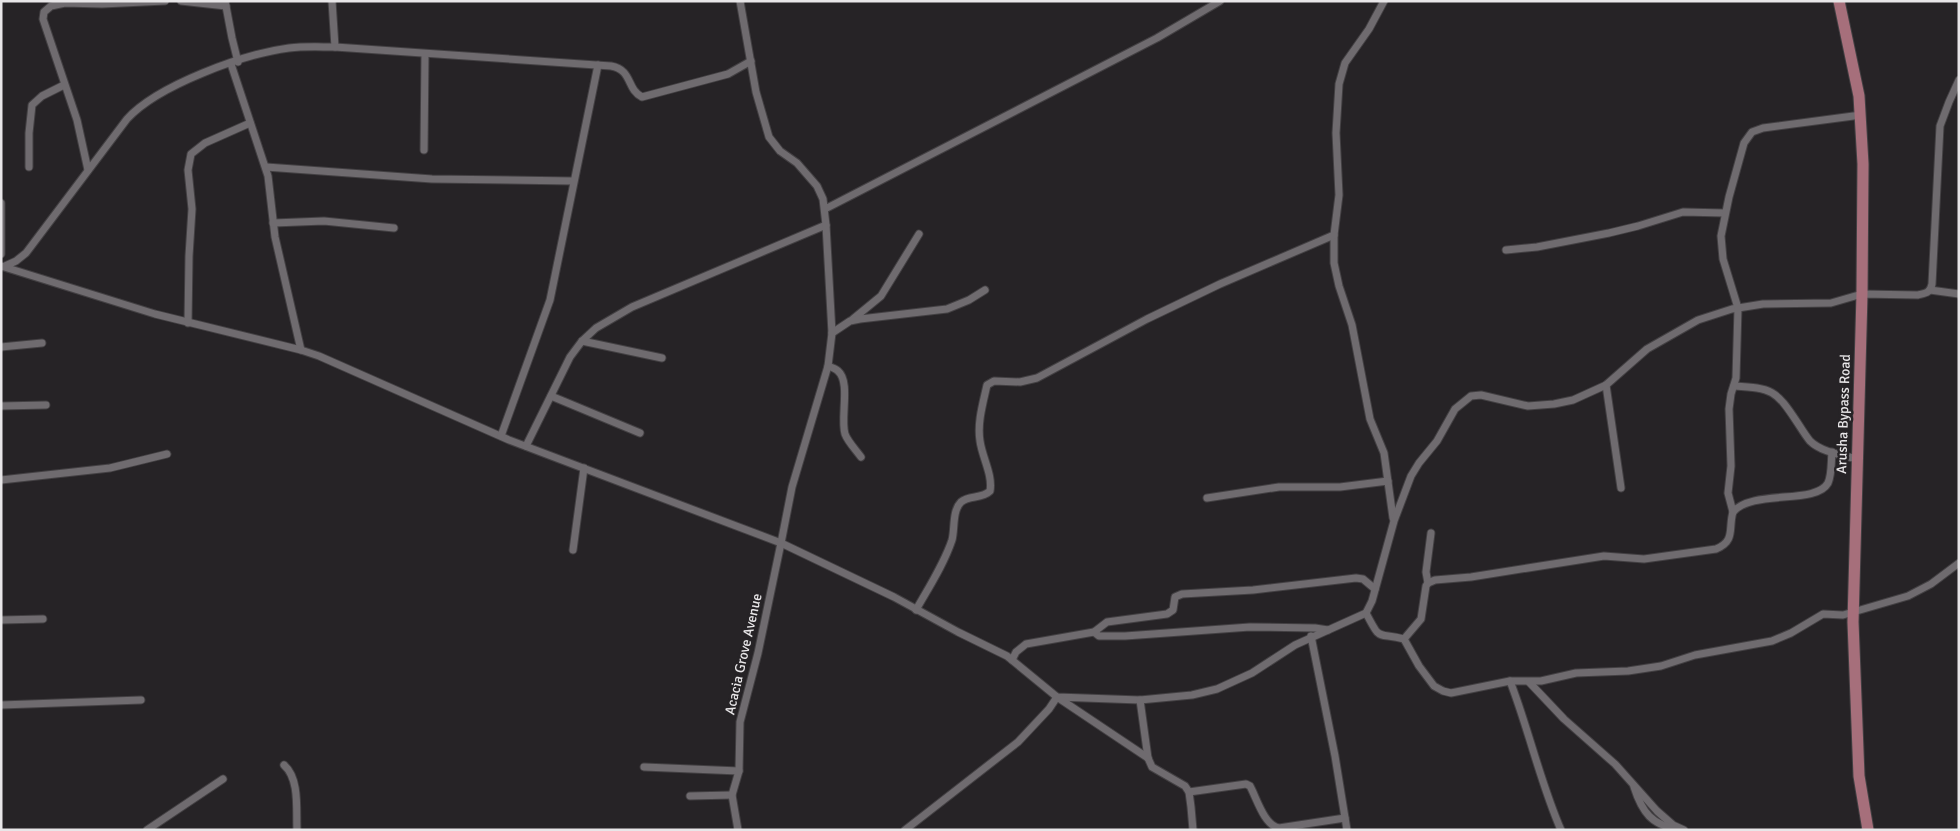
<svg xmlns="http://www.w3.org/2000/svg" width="1960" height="831" viewBox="0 0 1960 831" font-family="Signika,sans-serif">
<rect width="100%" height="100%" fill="#262326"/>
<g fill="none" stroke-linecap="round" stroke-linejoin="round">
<defs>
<g id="street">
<path d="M181 1 226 6"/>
<path d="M225 1 232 38 238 62"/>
<path d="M332 1 335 47"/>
<path d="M1384 1 1369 29 1345 63 1339 84 1336 133 1339 195 1334 235V263L1339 286 1352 325 1370 419 1384 453 1393 518"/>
<path d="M231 64 268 176 275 237 301 350"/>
<path d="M424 150 425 54"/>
<path d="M29 167V133L32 105 42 96 64 85"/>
<path d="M266 167 432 179 573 181"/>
<path d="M88 170 77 120 43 19 44 12 51 6 65 3 102 4 165 1"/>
<path d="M1 203V254"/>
<path d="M825 209 1157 38 1220 1"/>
<path d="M273 223 324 221 394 228"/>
<path d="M1506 250 1537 247 1609 233 1638 226 1683 212 1725 213"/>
<path d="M1 266 155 314 301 350 319 356 509 440 781 543 894 597 958 632 1007 656 1057 697 1140 700 1192 695 1217 689 1252 673 1295 645 1366 613 1372 601 1394 521 1411 476 1419 463 1437 441 1455 409 1471 396 1481 395 1528 406 1554 404 1573 400 1606 385 1647 349 1698 320 1732 309 1763 304 1831 303 1862 294 1918 295C1926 293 1930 293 1932 284L1940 126 1949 102 1959 80"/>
<path d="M5 266 16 261 26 253 127 119C158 85 244 54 289 48 305 46 320 47 335 47L611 66C633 70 626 89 642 97L728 74 751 61"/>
<path d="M1930 290 1959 294"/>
<path d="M853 319 881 296 919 234"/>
<path d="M188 323 189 256 192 209 188 170 191 154 205 143 250 123"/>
<path d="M832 333 850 321 860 319 947 309 969 300 985 290"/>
<path d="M582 341 662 358"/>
<path d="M1 347 42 343"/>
<path d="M828 366C831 367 836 369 838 371 851 382 840 418 845 434 848 442 856 450 861 457"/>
<path d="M1606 385 1621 488"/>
<path d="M1734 386C1772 388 1776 390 1797 422 1801 428 1805 435 1810 441 1821 452 1842 455 1857 459"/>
<path d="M551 396 640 433"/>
<path d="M1 406 46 405"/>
<path d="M501 436 550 300 598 65"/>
<path d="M526 446 570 357 582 341 596 328 632 307 826 225"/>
<path d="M1 480 110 468 167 454"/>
<path d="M1207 498 1279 487H1340L1388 481"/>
<path d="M1733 512 1728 493 1731 466 1729 409 1731 394 1736 378 1738 308 1723 259 1721 236 1729 197 1744 143 1752 132 1763 128 1861 115"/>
<path d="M573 550 584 468"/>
<path d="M1428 583 1426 572 1431 533"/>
<path d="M916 610C929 587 944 564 952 540 955 529 952 511 961 502 969 495 982 499 990 491 993 475 982 457 980 441 977 423 983 403 987 385L994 381 1020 382 1037 378 1147 319 1220 284 1334 235"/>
<path d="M1366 613C1381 642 1376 632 1404 639L1419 666 1434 686 1443 691 1451 693 1510 681H1541L1576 673 1628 671 1661 666 1695 655 1772 641 1791 633 1823 614 1843 615 1908 596 1931 584 1959 563"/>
<path d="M1 620 43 619"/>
<path d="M1094 632 1099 636H1125L1250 627 1315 628 1328 630"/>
<path d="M1311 636 1335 756 1347 830"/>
<path d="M1404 639 1421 619 1426 586 1428 583 1435 580 1471 577 1604 556 1644 559 1716 549C1736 541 1728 528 1733 512 1752 489 1816 505 1828 483 1832 474 1831 461 1832 452"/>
<path d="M1012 660 1016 652 1026 644 1094 632 1107 622 1167 614 1173 610 1175 597 1182 594 1253 590 1356 578 1363 579 1375 589"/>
<path d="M1510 681C1529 730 1540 782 1561 830"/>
<path d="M1529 682 1564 719 1615 764 1657 811 1673 825 1684 830"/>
<path d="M1140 700 1148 758 1152 767 1185 786 1189 792 1191 807 1193 830"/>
<path d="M1 705 141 700"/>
<path d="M284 765C300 779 296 810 297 830"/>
<path d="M644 767 739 771"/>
<path d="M1634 787C1642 812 1652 826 1679 829"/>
<path d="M1189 792 1246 784 1250 786C1257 799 1264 825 1279 828L1345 818"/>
<path d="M690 796 732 795"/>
<path d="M147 830 223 779"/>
<path d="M738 830 732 795 739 771 740 722 758 653 781 543 792 487 828 366 832 333 826 225 823 199 817 186 797 163 780 151 769 137 756 92 740 1"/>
<path d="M905 830 1018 742 1049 709 1057 697 1148 758"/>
</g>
<path id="primary" d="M1839 1 1859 96 1863 164 1862 294 1853 622 1859 776 1868 830"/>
</defs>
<use href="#street" stroke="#434043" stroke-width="9"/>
<use href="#primary" stroke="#434043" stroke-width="13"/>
<use href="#street" stroke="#6f6b6f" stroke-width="7"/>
<use href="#primary" stroke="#a66f7b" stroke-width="11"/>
</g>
<g text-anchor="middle" stroke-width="5" stroke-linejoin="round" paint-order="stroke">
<g font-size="14" fill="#e8e6e8" stroke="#262326">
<text transform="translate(1843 414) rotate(-88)" y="5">Arusha Bypass Road</text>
<text transform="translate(743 654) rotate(-77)" y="5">Acacia Grove Avenue</text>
</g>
</g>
<rect width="1960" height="831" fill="none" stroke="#e8e6e8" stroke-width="5"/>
</svg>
